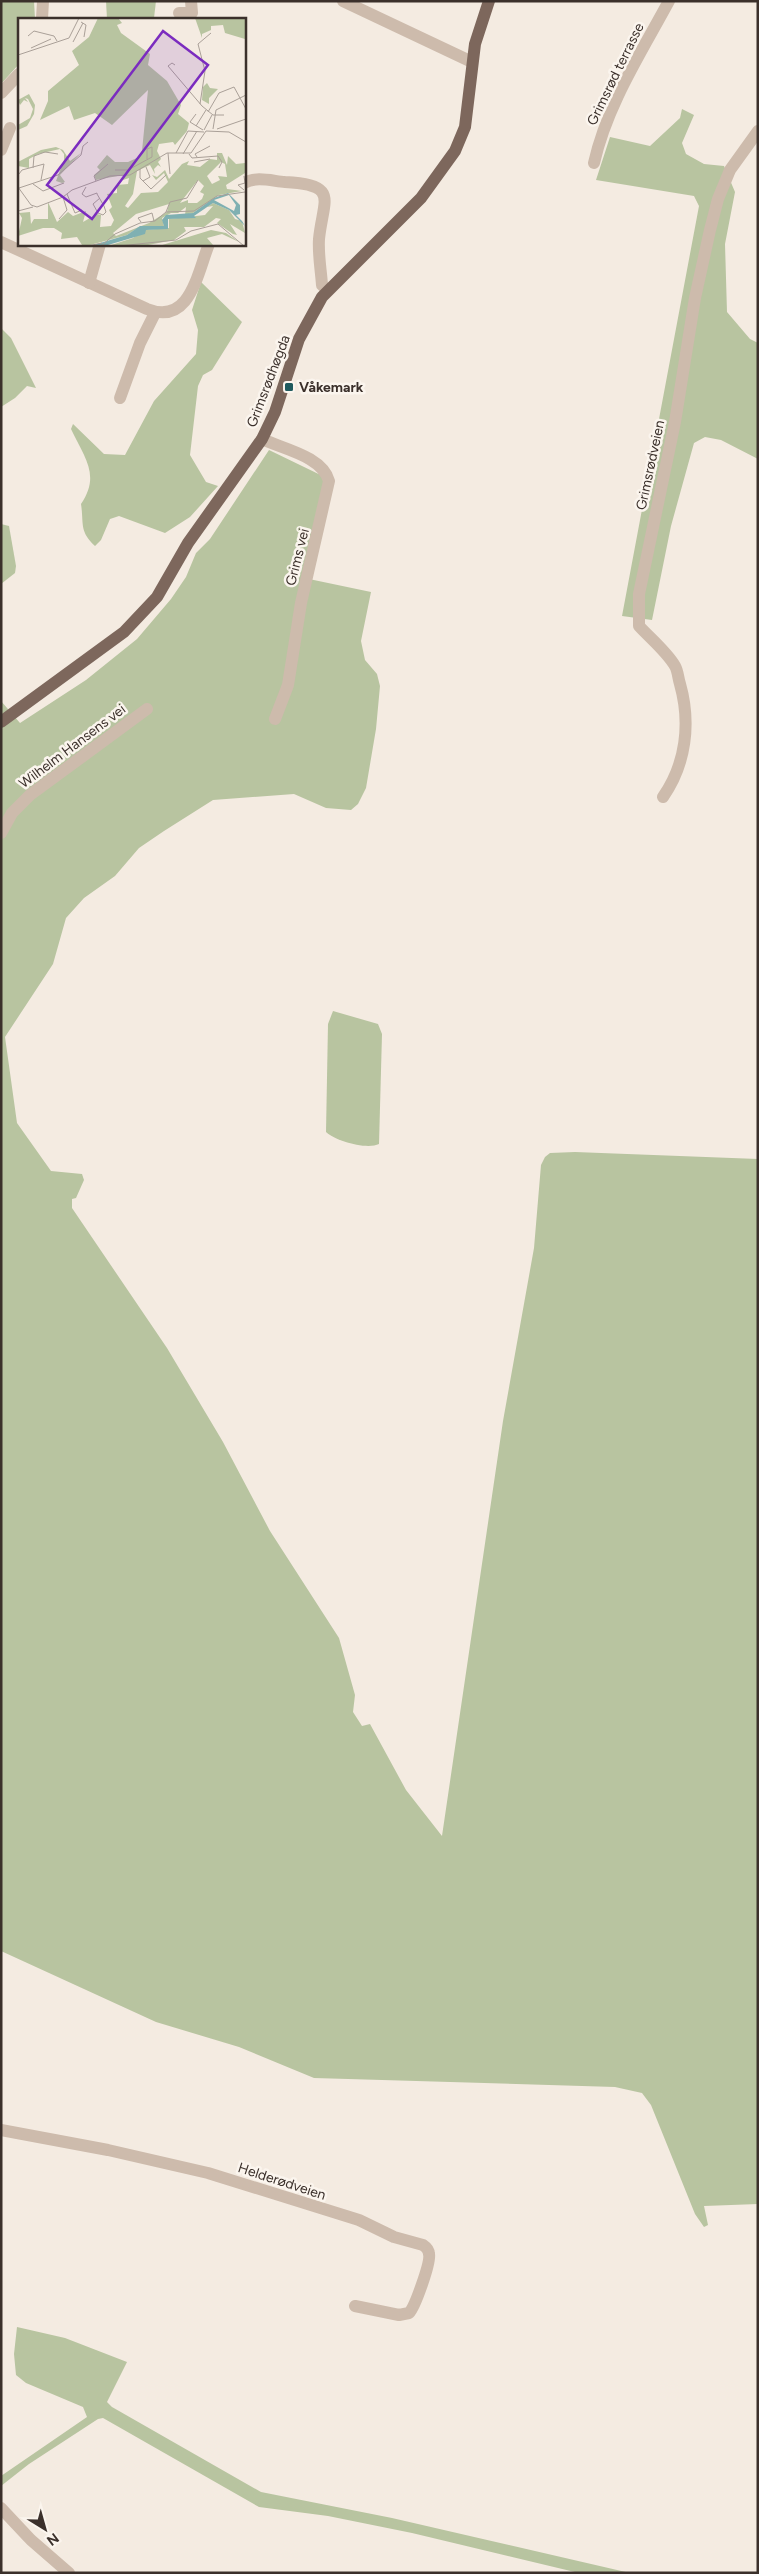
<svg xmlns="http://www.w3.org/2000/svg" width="759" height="2574" viewBox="0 0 759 2574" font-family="Figtree,sans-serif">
<rect width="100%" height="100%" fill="#f4ebe1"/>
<g fill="#b8c4a0">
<path d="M1 1H34L35 19H19V64L1 84Z"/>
<path d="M106 1H156L154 18 107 19Z"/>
<path d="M682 109 694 115 682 143 686 154 704 164 724 166 735 192 725 244 727 312 750 339 758 343V459L721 440 705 437 694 443 671 526 652 620 622 616 699 206 694 196 596 180 610 137 650 146 680 118Z"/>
<path d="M201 282 242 322 212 370 203 375 198 386 190 455 206 482 218 486 190 517 165 533 119 516 110 519 101 540 95 546C79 531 84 524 81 504 101 475 84 457 71 429L73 424 104 454 125 455 154 401 196 354 198 330 192 310Z"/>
<path d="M1 328 11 338 36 388 27 386 15 398 1 407Z"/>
<path d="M269 450 333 481 309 579 371 592 361 641 365 660 377 674 380 686 376 729 366 788 358 804 351 810 326 808 294 794 213 800 164 831 139 848 115 876 84 898 66 918 53 964 5 1037 17 1123 51 1171 82 1174 84 1180 76 1198 72 1199V1208L167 1348 223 1442 270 1531 339 1638 355 1695 353 1712 362 1726 370 1724 406 1790 442 1836 503 1421 534 1248 541 1165 545 1157 550 1153 575 1152 758 1159V2204L704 2206 708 2225 704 2227 695 2214 651 2105 642 2093 615 2087 314 2078 239 2047 156 2022 1 1951V701L20 723 86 680 137 639 171 599 186 577 196 553 210 539Z"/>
<path d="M1 524 9 526 16 566 15 573 1 584Z"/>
<path d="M333 1011 378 1024 382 1034 379 1144C367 1150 335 1141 326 1132L328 1024Z"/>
<path d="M17 2327 65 2338 127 2362 107 2402 112 2407 261 2492 392 2518 630 2573H579L412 2533 328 2516 259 2507 103 2418 98 2419 29 2464 1 2486V2476L87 2417 83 2407 26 2383 16 2375 14 2354Z"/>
</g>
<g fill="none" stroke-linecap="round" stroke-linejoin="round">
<g stroke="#cdbbac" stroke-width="12">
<path d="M343 1 472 62"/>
<path d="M179 13H192L191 1"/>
<path d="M42 19 43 1"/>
<path d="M1 93 19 74"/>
<path d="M1 150 10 128"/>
<path d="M594 163C607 105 641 53 669 1"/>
<path d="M244 183C256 176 272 181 285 182 340 185 323 199 319 239 318 255 321 270 322 285L327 290"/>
<path d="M1 242 147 309C190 326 197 274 209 244"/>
<path d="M89 283 100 244"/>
<path d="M120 398 140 343 155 313"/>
<path d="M262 439C283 449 322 456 329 481L301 603 288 685 275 719"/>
<path d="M663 797C686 764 691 723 680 684 678 678 678 671 675 666 667 652 650 638 639 626V594L675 422 695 298 710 230 718 199 730 170 758 131"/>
<path d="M1 833 12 813 30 795 147 709"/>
<path d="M1 2130 108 2150 208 2173 359 2220 394 2237 423 2245C426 2247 429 2250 429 2254 431 2262 415 2307 409 2313L399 2315 355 2306"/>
<path d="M1 2508 31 2540 69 2573"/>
</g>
<path stroke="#7d675c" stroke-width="12" d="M1 722 124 632 157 597 188 543 262 439 275 412 299 339 322 297 421 198 455 151 465 127 475 44 489 1"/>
</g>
<rect fill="#1f5a5e" stroke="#fbf5ee" stroke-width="2" x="284" y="382" width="10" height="10" rx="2.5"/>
<g text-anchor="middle" stroke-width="5" stroke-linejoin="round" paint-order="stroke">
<g font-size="14" fill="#3b302b" stroke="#fbf5ee">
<text transform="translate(615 74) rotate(-64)" y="5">Grimsrød terrasse</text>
<text transform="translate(268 381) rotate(-69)" y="5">Grimsrødhøgda</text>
<text transform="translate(650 465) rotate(-78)" y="5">Grimsrødveien</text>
<text transform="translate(297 557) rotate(-76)" y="5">Grims vei</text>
<text transform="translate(72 746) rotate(-37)" y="5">Wilhelm Hansens vei</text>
<text transform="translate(282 2181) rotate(18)" y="5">Helderødveien</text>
</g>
<g font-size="14" font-weight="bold" fill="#3b302b" stroke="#fbf5ee" text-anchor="start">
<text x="299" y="392">Våkemark</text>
</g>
</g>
<g transform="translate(18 18)">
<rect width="228" height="228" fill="#f4ebe1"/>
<path d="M80 0H100L104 5 99 7 103 15 132 36 130 47 149 63 163 87 160 96 171 105 169 113 157 127 155 124 141 126 139 133 143 141 140 144 143 149 140 147 136 151 137 156 132 147 119 153 115 176 107 188 110 190 123 175 140 174 150 164 146 155 138 162 134 157 139 159 147 152 151 161 164 146 171 143 169 147 182 149 192 141 199 142V135H204L209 147 210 138 218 146 227 145V155L208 167 209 171 224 173 201 177 175 195 167 197 168 189 160 195H153L144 200 146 208 118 211 109 217 72 227H64L59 219 43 221 44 215 36 210H25L0 218 4 200 1 195 12 194 13 206 16 201H30V184L39 204 50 194 55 198 68 193 65 204 79 196 83 197 82 209 93 208 96 202 91 192 94 189 89 176 99 175V167L110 166 111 160 105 162V157L78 162 76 157 82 152 79 149 89 137 97 144H110L121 139 124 133 130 72 94 107 77 95 56 102 51 88 22 102 30 83V73L61 47 54 33 71 19ZM203 144 207 146 209 159 200 158 202 162 194 166 189 158ZM180 162 186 168 182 174 186 176 184 181 179 185H170V182L162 185ZM151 186 149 194 131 205 98 218 95 215 118 196ZM177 0H227V21L207 15 205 7 193 8V12L184 16V20ZM189 65 192 70 200 71 191 80V86L184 82 185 69ZM11 76 17 87 16 96 9 108 0 112V107L12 100 15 91 10 81 7 80 10 84 6 82 2 87 0 82ZM38 129 45 132 52 143 63 135 42 157 47 164 44 165 38 163 46 142V136L42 131 20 136 11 141V150L0 148V144L23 132ZM195 185 211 192 217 201 224 203 227 215 212 206 219 217 215 216 199 205 203 201 198 200 186 209H166L168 213 156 222 130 227 90 228 115 220 127 212 151 210V201L187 197 195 188 189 189ZM193 212 208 215 221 224 204 216 189 220 195 227 141 228Z" fill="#b8c4a0" fill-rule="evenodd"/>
<path d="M210 175 222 187V196L218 197 224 203 227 208 211 192 195 185 176 198 178 200 150 201V211L128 212 127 216 90 227 72 228 109 217 122 208H146L144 202 148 197 175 195 196 180ZM211 177 218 187 216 193 196 182Z" fill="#7fb0b2" fill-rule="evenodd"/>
<path fill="none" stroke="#aaa098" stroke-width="1" d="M63 4 68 7 66 19M10 18 16 13 36 18 39 23M55 24 65 5M13 30 33 21M0 37 51 20 61 0M157 47 154 45 150 48 184 88 195 97H206M182 86 187 53 180 26 193 15M190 94 201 75 216 69 228 91M178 96 172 104 185 112M178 108 188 92M195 111 198 92 228 77M199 111 228 101M186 112 194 97M150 135 152 156M158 135 170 113 186 114M165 136 179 113M171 136 174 140 200 138 204 144 201 150M179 139 177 136 192 128M176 144 192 141M15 150 16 138 27 134 40 136M122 151V160L133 171 148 157M97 152H110L134 139V129L129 131V141M1 156 4 152 26 146 23 162M226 158 227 165 220 167 226 172M78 163 76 158 90 146M125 163 132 159 128 149M15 166 25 173 46 165M0 169 13 187 19 189 45 179 54 172 92 158 112 157 149 135H173L188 113 211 114 228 124M68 169 64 176 68 179 79 175V176L86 188 88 194 85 197 80 195 75 186 82 180M1 170 40 157 63 137 65 128 70 124M49 176 57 195 64 192M0 193 15 189M148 194 152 184 169 180 180 162M41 201 49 192 45 179M123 204 120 200 134 195 136 203M69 228 84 225M83 228 97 216 122 205 137 203 148 194 176 193 199 178 227 174M101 228 158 222 173 213 200 206 226 228"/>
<path fill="#7b2cbf" fill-opacity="0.15" stroke="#7b2cbf" stroke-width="2.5" d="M145 13 190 47 74 201 29 167Z"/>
<rect width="228" height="228" fill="none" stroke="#3b302b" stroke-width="2.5"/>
</g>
<rect width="759" height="2574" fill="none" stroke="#3b302b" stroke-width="5"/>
<g transform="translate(45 2529) rotate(143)" stroke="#fbf5ee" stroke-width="4" paint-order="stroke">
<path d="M0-4L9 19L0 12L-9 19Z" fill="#3b302b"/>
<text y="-8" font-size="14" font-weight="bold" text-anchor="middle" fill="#3b302b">N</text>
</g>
</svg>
